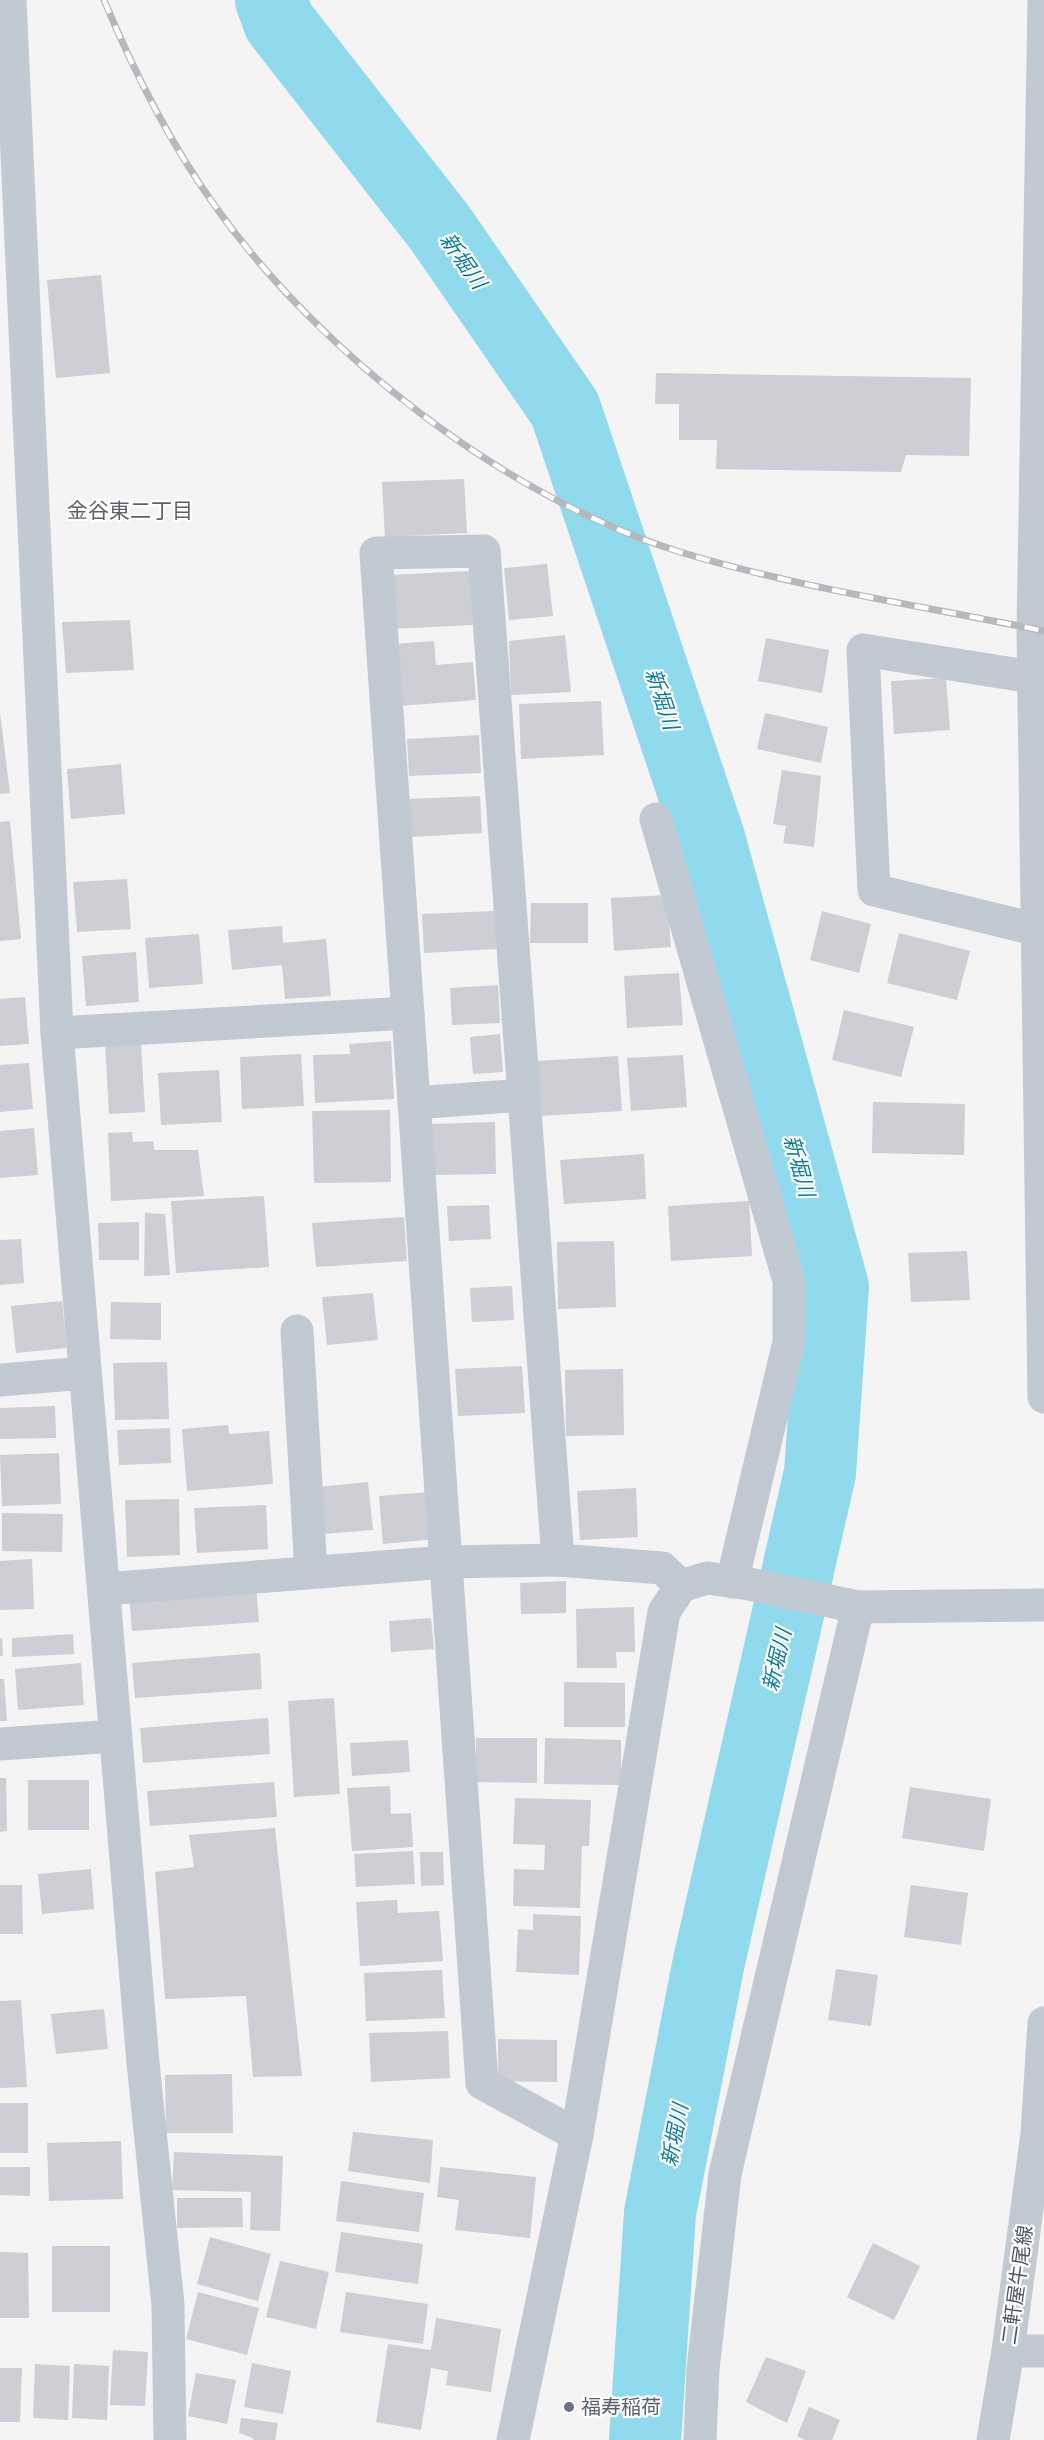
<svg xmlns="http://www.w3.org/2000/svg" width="1044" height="2440" viewBox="0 0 1044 2440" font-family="'Archivo Narrow','Noto Sans JP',sans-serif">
<rect width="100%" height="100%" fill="#f5f3f3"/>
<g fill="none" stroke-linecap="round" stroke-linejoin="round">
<path stroke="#90daee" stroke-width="72" d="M271 0 279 22 440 228 565 409 709 838 833 1287 820 1473 709 1961 660 2213 645 2440"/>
</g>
<g fill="#cdcfd5">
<path d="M101 275 110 373 56 378 47 280Z"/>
<path d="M656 373 971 378 969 456 906 455 901 472 716 469 717 440H679V404H655Z"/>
<path d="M464 479 467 533 385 537 382 482Z"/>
<path d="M547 564 553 616 509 620 504 568Z"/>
<path d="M470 571 473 625 390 629 388 575Z"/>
<path d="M130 620 134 670 66 673 62 622Z"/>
<path d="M565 635 571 692 511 695 509 641Z"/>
<path d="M766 638 829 650 822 693 758 681Z"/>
<path d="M434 641 436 665 473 662 476 700 400 706 394 644Z"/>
<path d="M946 678 950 730 894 734 891 681Z"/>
<path d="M601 701 604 755 521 759 519 704Z"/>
<path d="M0 713 10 793 0 794Z"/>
<path d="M765 713 828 727 821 763 757 749Z"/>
<path d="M479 735 481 773 409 776 407 739Z"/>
<path d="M121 764 125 814 71 819 67 769Z"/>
<path d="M782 770 821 776 814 847 783 843 786 826 773 824Z"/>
<path d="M480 796 482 833 410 837 407 799Z"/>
<path d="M10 821 21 939 0 941V822Z"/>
<path d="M127 879 131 929 77 932 73 882Z"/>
<path d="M667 895 671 947 614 951 611 898Z"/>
<path d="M531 903H588V943H530Z"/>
<path d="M495 911 497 949 424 953 422 914Z"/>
<path d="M822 911 871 924 859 973 810 960Z"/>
<path d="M282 926 283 943 326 939 331 996 285 999 282 965 232 970 228 930Z"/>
<path d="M899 933 970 951 957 1000 887 983Z"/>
<path d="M199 934 203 984 149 988 145 938Z"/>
<path d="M136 952 139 1002 86 1006 82 956Z"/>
<path d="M679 973 683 1025 627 1028 624 976Z"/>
<path d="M498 985 500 1023 452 1025 450 988Z"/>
<path d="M25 997 29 1044 0 1046V999Z"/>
<path d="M844 1010 914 1027 901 1077 832 1060Z"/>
<path d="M500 1034 503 1072 473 1074 470 1037Z"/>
<path d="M391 1041 394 1099 315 1103 313 1055 350 1054 349 1044Z"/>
<path d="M141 1043 145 1112 109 1114 105 1044Z"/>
<path d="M301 1054 304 1106 242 1109 240 1057Z"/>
<path d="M683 1055 687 1107 631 1111 627 1058Z"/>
<path d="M618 1056 622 1111 540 1116 537 1061Z"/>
<path d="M29 1063 33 1109 0 1112V1065Z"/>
<path d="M219 1070 222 1122 161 1125 158 1073Z"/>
<path d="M873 1102 965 1104 964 1155 872 1153Z"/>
<path d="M390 1110 391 1182 314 1183 312 1111Z"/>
<path d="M495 1122 496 1174 432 1175 430 1124Z"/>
<path d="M34 1128 38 1175 0 1178V1131Z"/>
<path d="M132 1132 133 1142 153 1141 154 1150H198L204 1196 111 1201 108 1133Z"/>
<path d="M644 1154 646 1199 564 1204 560 1160Z"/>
<path d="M264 1196 269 1267 176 1273 171 1201Z"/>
<path d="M749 1201 752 1256 671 1261 668 1206Z"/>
<path d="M489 1205 491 1239 449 1241 447 1206Z"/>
<path d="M145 1213 165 1214 170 1275 144 1276Z"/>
<path d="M404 1217 407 1261 316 1267 312 1223Z"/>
<path d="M139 1222V1260H99L98 1223Z"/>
<path d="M21 1239 24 1283 0 1285V1240Z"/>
<path d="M614 1241 616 1307 558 1309 557 1242Z"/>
<path d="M967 1251 970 1300 911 1302 908 1253Z"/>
<path d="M512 1286 514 1320 472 1322 470 1288Z"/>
<path d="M373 1293 378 1340 327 1345 322 1297Z"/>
<path d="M62 1301 67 1348 16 1353 11 1306Z"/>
<path d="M111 1302 161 1303V1340L110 1339Z"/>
<path d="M167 1362 169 1419 115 1420 113 1363Z"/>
<path d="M522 1366 525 1413 458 1416 455 1369Z"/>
<path d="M623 1369 624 1435 566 1436 565 1370Z"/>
<path d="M55 1406 56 1438 0 1439V1408Z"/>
<path d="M228 1425 229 1434 269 1431 273 1484 187 1491 182 1429Z"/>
<path d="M170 1428 171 1463 119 1465 117 1430Z"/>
<path d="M59 1453 61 1504 2 1506 0 1455Z"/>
<path d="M368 1482 373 1530 322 1534 318 1487Z"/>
<path d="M636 1488 638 1537 580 1540 577 1491Z"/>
<path d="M430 1492 435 1539 383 1544 379 1496Z"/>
<path d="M179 1499 180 1555 127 1557 125 1500Z"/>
<path d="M266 1505 268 1549 197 1553 194 1508Z"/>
<path d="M2 1513 63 1514 62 1552 2 1551Z"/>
<path d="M32 1559 34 1609 0 1610V1561Z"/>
<path d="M566 1581V1613L521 1614 520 1583Z"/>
<path d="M256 1586 259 1622 132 1631 129 1596Z"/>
<path d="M634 1607 635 1652H616L617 1668H577L576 1609Z"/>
<path d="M431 1618 434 1649 391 1652 389 1621Z"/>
<path d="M73 1634 74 1654 12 1657V1638Z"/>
<path d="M2 1638 3 1656H0V1639Z"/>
<path d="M260 1653 262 1689 135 1698 132 1663Z"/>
<path d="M81 1663 84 1705 18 1710 15 1669Z"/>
<path d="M0 1679H4L7 1721H0Z"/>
<path d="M564 1682 625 1683V1727H564Z"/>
<path d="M334 1698 340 1794 294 1797 288 1701Z"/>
<path d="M268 1718 270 1754 143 1763 140 1728Z"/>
<path d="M476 1738H537V1783L476 1782Z"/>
<path d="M545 1738 621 1740V1785L544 1784Z"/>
<path d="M408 1740 410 1772 352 1776 350 1743Z"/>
<path d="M0 1778H6L7 1831 0 1832Z"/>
<rect x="28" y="1780" width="61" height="50"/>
<path d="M274 1782 277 1817 150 1826 147 1791Z"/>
<path d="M390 1786 391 1814 411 1813 413 1847 352 1851 347 1788Z"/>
<path d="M910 1787 991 1799 984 1851 902 1838Z"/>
<path d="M515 1798 591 1800 589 1846H582L580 1908 513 1906 514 1869 544 1870 545 1845 513 1844Z"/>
<path d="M275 1828 302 2076 253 2077 246 1996 165 1999 155 1872 194 1867 189 1835Z"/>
<path d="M413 1851 415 1884 356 1887 354 1854Z"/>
<path d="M420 1852H443L444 1885 421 1886Z"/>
<path d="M91 1869 94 1909 42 1914 38 1874Z"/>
<path d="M0 1885H22L23 1934H0Z"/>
<path d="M911 1885 968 1893 961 1945 904 1937Z"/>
<path d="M397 1900 398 1913 439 1911 443 1961 360 1966 356 1902Z"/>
<path d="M533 1914 581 1916 579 1975 516 1972 518 1929 533 1930Z"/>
<path d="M836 1969 878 1975 871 2026 828 2020Z"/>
<path d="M442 1970 445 2018 366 2021 364 1973Z"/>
<path d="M21 2000 27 2087 0 2088V2001Z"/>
<path d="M104 2009 108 2049 56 2054 51 2014Z"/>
<path d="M448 2031 450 2078 371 2082 369 2033Z"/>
<path d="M498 2039 557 2040V2082L498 2081Z"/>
<path d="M232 2074 233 2133H166L165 2075Z"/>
<rect x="0" y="2103" width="28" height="50"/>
<path d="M353 2132 433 2140 430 2183 348 2171Z"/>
<path d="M121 2141 123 2199 49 2201 47 2143Z"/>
<path d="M174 2152 283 2156 280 2231 250 2230 251 2192 172 2190Z"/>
<path d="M0 2167H30V2196L0 2195Z"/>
<path d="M440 2167 536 2177 530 2238 455 2230 459 2200 437 2197Z"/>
<path d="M341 2181 424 2193 419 2232 336 2221Z"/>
<path d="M177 2198H242L243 2227 177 2228Z"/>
<path d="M341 2232 423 2244 418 2284 335 2272Z"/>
<path d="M210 2237 271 2254 258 2301 197 2284Z"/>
<path d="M873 2243 920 2266 894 2320 847 2297Z"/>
<rect x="52" y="2246" width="58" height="66"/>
<path d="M0 2252 28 2253 29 2318H0Z"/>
<path d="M280 2261 329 2272 316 2329 266 2317Z"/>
<path d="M198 2292 259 2308 247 2355 186 2339Z"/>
<path d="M346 2292 428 2304 423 2344 340 2332Z"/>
<path d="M436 2318 501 2329 491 2392 446 2385 448 2371 431 2368 421 2430 376 2422 388 2344 431 2350Z"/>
<path d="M113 2350 148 2352 145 2406 110 2405Z"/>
<path d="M766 2357 806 2371 787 2423 746 2402Z"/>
<path d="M252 2363 291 2371 283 2414 244 2407Z"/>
<path d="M35 2364 70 2366 68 2420 33 2418Z"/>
<path d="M74 2364 109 2366 107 2420 72 2418Z"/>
<path d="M0 2368H22L20 2422H0Z"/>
<path d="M196 2373 236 2380 227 2424 188 2416Z"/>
<path d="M809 2407 840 2420 832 2440H805L797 2436Z"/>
<path d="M241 2418 278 2423 275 2440H253V2438L239 2433Z"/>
</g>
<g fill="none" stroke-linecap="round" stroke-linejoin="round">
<g stroke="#c1cad2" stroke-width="33">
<path d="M10 0 57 1033 143 2063 168 2305 170 2440"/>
<path d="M656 819 789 1281V1342L732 1582"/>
<path d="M1039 930 874 890 863 650 1044 679"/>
<path d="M57 1033 408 1013"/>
<path d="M414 1103 524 1095"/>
<path d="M297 1331 311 1572"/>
<path d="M0 1380 85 1373"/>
<path d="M558 1560 484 551 376 553 482 2083 577 2135"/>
<path d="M104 1589 446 1562 558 1560 662 1568 681 1586"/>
<path d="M0 1744 115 1736"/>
<path d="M1008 2351H1044"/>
<path d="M513 2440 577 2135 664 1612 681 1586 707 1578 749 1584 858 1607 1044 1605"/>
<path d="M700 2440 703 2369 725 2174 858 1607"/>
</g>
<g stroke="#c1cad2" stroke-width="33">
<path d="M1044 0 1033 629 1044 1397"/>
<path d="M993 2440 1008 2351 1037 2134 1044 2023"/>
</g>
<defs>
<path id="rail" d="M104 0C134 72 169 142 215 206 320 354 506 498 680 552 799 588 923 606 1044 631"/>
</defs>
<use href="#rail" stroke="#b5b8bd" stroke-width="7"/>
<use href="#rail" stroke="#fff" stroke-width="4.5" stroke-dasharray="14" stroke-linecap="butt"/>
</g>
<circle fill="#6b7280" stroke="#fff" stroke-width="2" cx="569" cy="2407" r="6"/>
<g text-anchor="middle" stroke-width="4.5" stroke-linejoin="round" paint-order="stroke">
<g font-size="20" fill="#4a5661" stroke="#fff">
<text transform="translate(1017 2285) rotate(-82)" y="7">二軒屋牛尾線</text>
</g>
<g font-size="20" fill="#5b616d" stroke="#fff" text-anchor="start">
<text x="581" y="2414">福寿稲荷</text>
</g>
<g font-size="21" font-style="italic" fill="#0c7c9b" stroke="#fff">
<text transform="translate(463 261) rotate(55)" y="7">新堀川</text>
<text transform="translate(662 699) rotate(72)" y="7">新堀川</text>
<text transform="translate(799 1166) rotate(75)" y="7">新堀川</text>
<text transform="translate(777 1660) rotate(-77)" y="7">新堀川</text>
<text transform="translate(675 2135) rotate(-79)" y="7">新堀川</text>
</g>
<g font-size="21" fill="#5f6368" stroke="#fff">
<text x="130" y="518">金谷東二丁目</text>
</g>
</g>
</svg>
